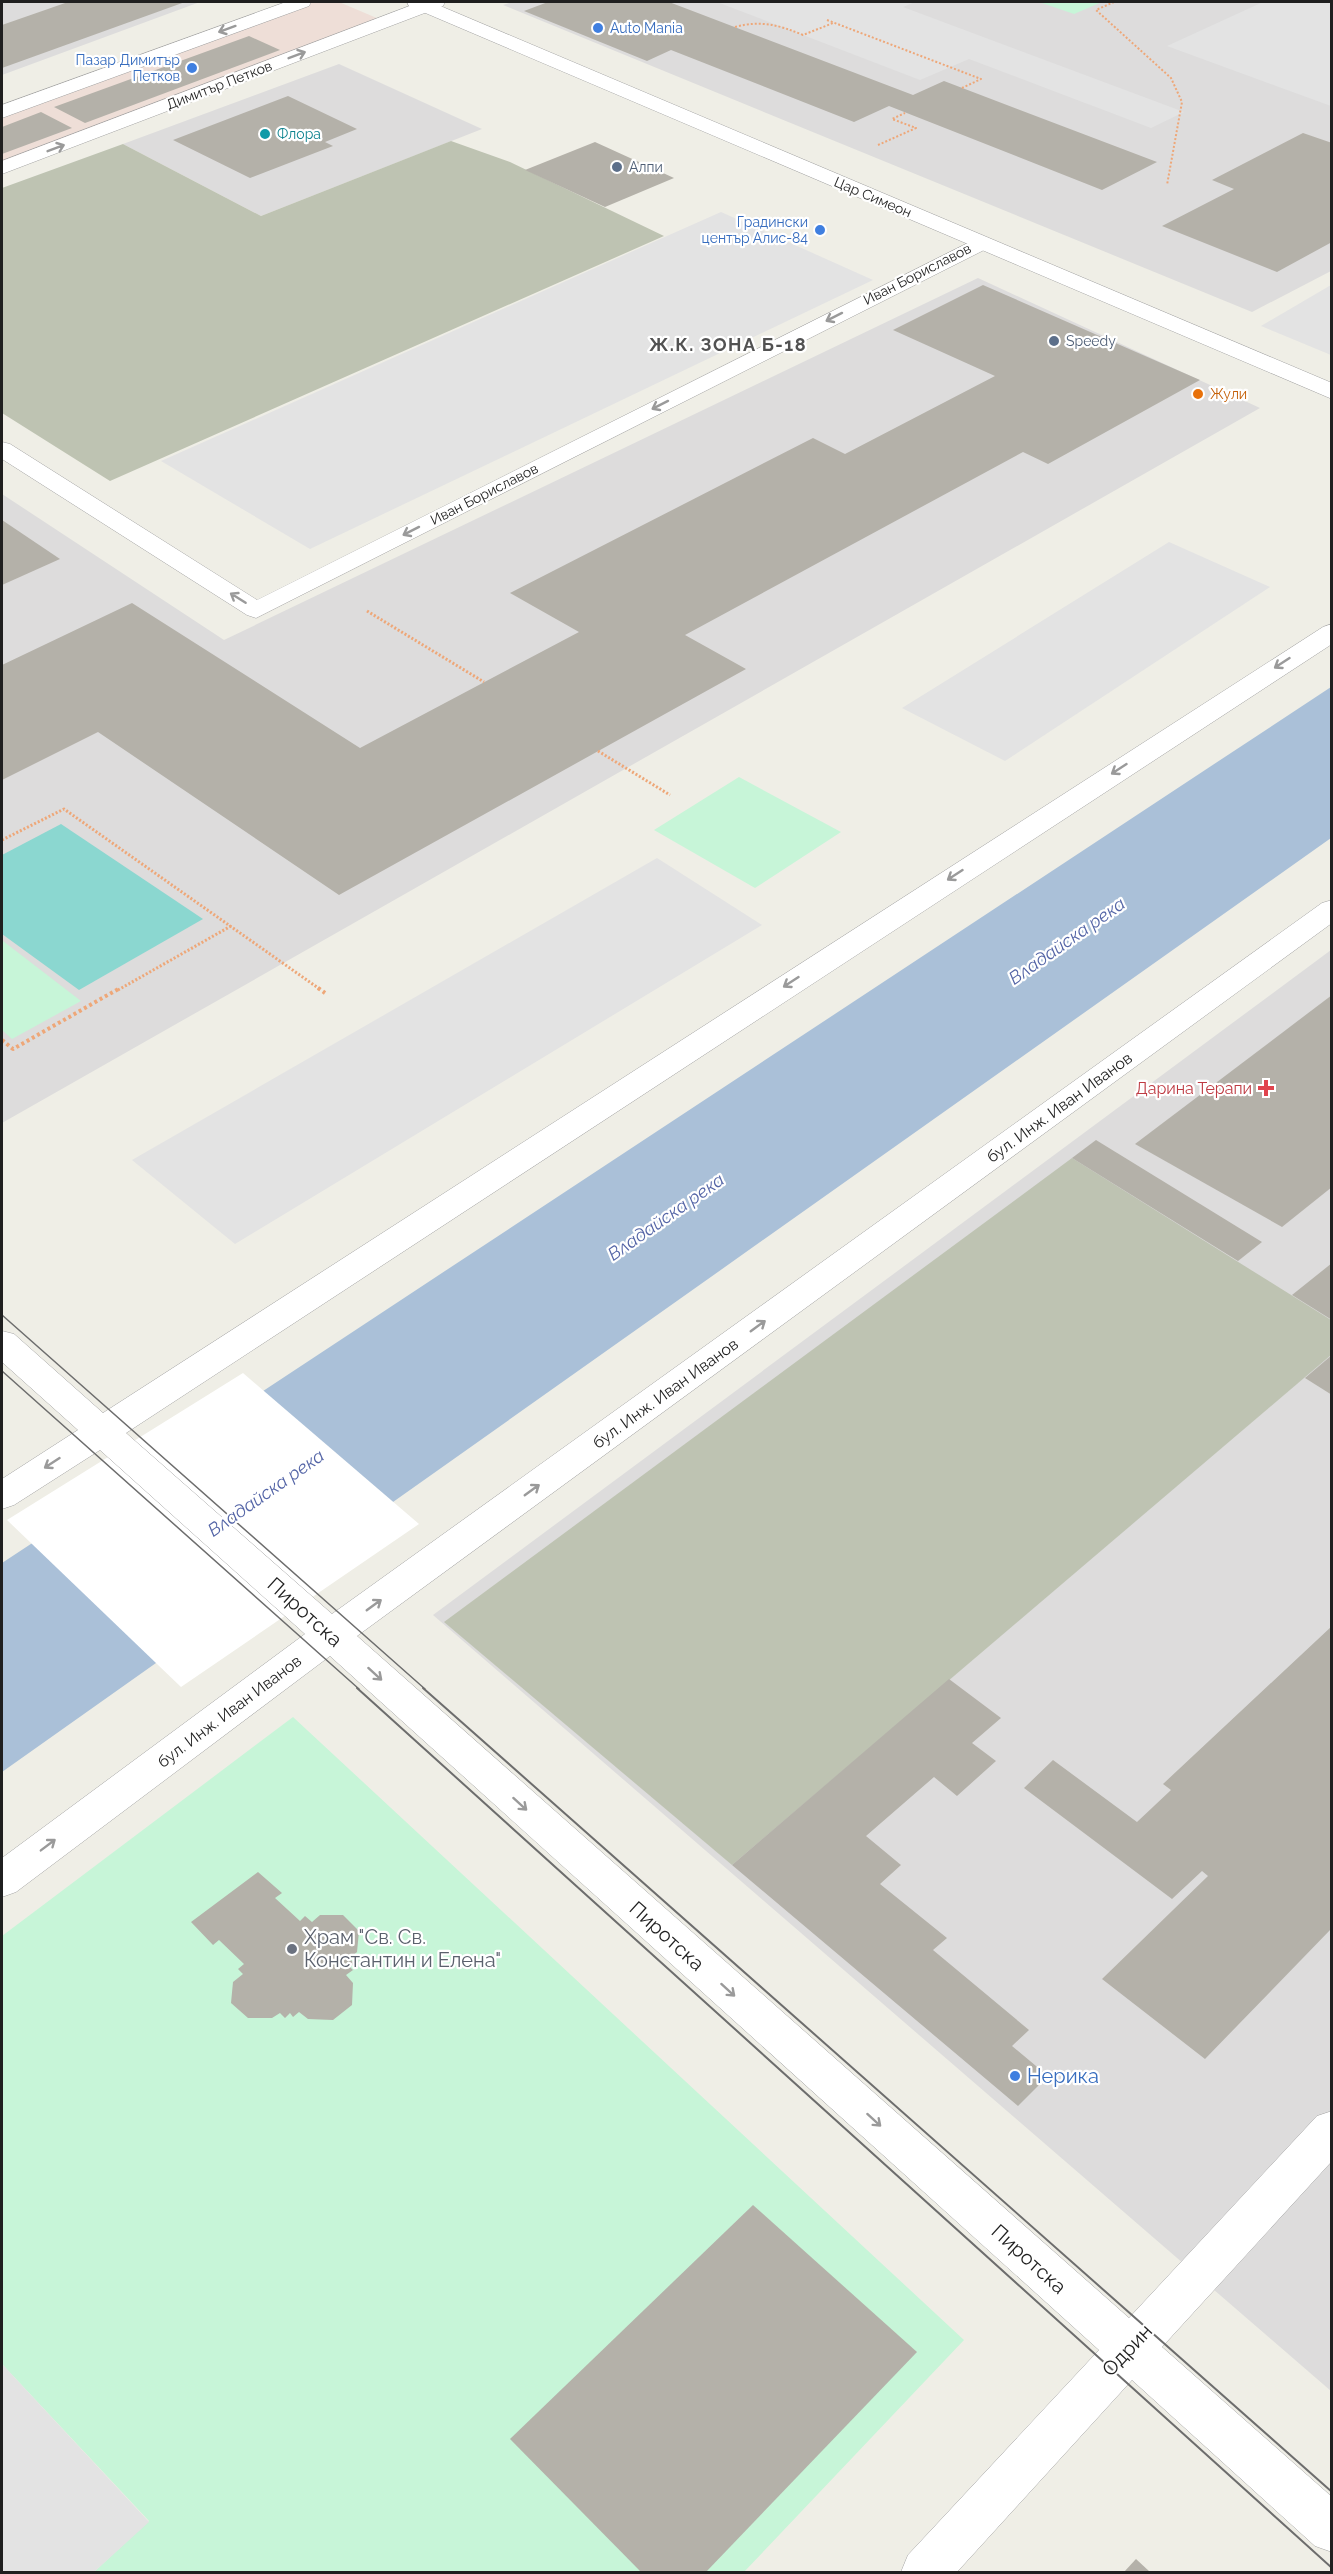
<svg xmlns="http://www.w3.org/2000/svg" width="1333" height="2574" viewBox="0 0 1333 2574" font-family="Raleway,sans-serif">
<rect width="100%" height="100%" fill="#efeee6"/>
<g fill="#dddcdc">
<path d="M2 2H200L2 75Z"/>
<path d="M512 2H1331V271L1252 312 503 5Z"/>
<path d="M339 64 482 129 261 216 123 144Z"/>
<path d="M978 278 1260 408 2 1123V494L224 640Z"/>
<path d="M1331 950V2391L433 1615Z"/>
</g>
<path fill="#eeded7" d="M314 2H339L379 19 2 162V117Z"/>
<g fill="#bec3b2">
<path d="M451 141 510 162 664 236 110 481 2 413V188L123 144 261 216Z"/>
<path d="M1072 1158 1331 1320V1355L732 1865 444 1622Z"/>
</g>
<g fill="#c7f5d8">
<path d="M1039 2H1102L1074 14Z"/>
<path d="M739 777 841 832 755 888 654 830Z"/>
<path d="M2 941H3L81 1001 12 1039 2 1030Z"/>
<path d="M293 1717 964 2340 744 2572H94L149 2521 2 2364V1936Z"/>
</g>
<path fill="#8bd7d0" d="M61 824 203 919 79 990 2 934V855Z"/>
<g fill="#e3e3e3">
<path d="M717 2H915L903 7 1184 112 1151 128 969 59 920 80Z"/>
<path d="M1263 2H1331V106L1167 46Z"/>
<path d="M721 212 873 280 310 549 161 461Z"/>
<path d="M1331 285V355L1261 326Z"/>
<path d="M1169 542 1270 587 1005 761 902 708Z"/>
<path d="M657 858 762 925 235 1244 132 1160Z"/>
<path d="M2 2364 149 2522 94 2572H2Z"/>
</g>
<path fill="#aac0d8" d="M1331 687V838L393 1502 156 1663 2 1772V1563Z"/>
<path fill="#fff" d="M243 1373 419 1524 181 1687 7 1520Z"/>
<g fill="#b4b1a9">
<path d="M68 2H185L2 68V25Z"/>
<path d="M548 2H669L913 95 944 81 1157 162 1102 190 889 106 854 122 671 50 647 61 524 11Z"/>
<path d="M249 36 280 50 85 123 54 107Z"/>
<path d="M288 96 357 129 325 142 333 146 250 178 173 140Z"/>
<path d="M41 112 72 128 2 154V127Z"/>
<path d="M1303 133 1332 143V242L1277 272 1162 226 1234 189 1212 180Z"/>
<path d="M595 142 674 178 605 207 525 170Z"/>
<path d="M983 285 1200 380 1048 464 1023 452 685 635 746 669 339 895 98 732 2 780V665L132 603 360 748 579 632 510 593 813 438 845 454 995 376 893 330Z"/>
<path d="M2 520 60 559 2 585Z"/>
<path d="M1332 995V1187L1282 1227 1135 1144Z"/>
<path d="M1096 1140 1262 1242 1238 1261 1072 1158Z"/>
<path d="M1332 1263V1320L1292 1295Z"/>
<path d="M1332 1355V1395L1305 1378Z"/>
<path d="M1332 1626V1928L1205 2059 1102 1979 1208 1876 1202 1871 1172 1899 1024 1788 1053 1760 1137 1822 1171 1790 1163 1784Z"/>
<path d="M949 1679 1001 1718 972 1743 996 1761 957 1796 934 1777 866 1836 901 1865 880 1884 947 1938 933 1950 1029 2030 1012 2046 1048 2076 1018 2106 732 1865Z"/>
<path d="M258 1872 282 1893 275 1898 300 1921 305 1916 312 1922 320 1915H343L359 1931 357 1952 349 1959 355 1963 350 1967 353 1970 346 1975 353 1983 352 2005 333 2020 308 2019 299 2012 293 2017 290 2013 285 2018 280 2013 272 2018H248L231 2003 233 1982 243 1974 238 1969 244 1964 219 1940 213 1945 191 1922Z"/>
<path d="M753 2205 917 2352 706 2572H641L510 2439Z"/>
<path d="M1136 2559 1150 2572H1124Z"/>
</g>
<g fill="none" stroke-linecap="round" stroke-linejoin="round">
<defs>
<g id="minor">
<path d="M286 2H311L309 6 2 118V105Z"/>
<path d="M420 2H445L443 6 2 174V161Z"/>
<path d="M980 237 988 238 991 243 988 248 256 618 247 615 2 459V442L10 444 257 600Z"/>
<path d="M1332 624V644L126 1433 332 1614 1322 903 1332 900V923L357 1636 1129 2318 1317 2116 1332 2111V2161L1162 2347 1332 2497V2552L1315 2546 1132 2380 957 2572H901L908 2555 1099 2350 330 1656 16 1892 2 1897V1858L305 1634 100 1450 14 1505 2 1509V1479L78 1430 2 1362V1331L14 1334 103 1413 1323 627Z"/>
</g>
<path id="tertiary" d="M407 2H431L1332 383V399L409 6Z"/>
</defs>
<use href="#minor" stroke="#a3a3a3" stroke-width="1"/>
<use href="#tertiary" stroke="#a3a3a3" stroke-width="1"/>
<g stroke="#eea778" stroke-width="2" stroke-dasharray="2 2" stroke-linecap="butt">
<path d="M1114 2 1096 10 1171 78 1182 102 1167 185"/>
<path d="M827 20 981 79 962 88"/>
<path d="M735 27C761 20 779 25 803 35L833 23"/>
<path d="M878 145 916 128 892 119 905 113"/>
</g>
<g stroke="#eea778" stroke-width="3" stroke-dasharray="2 2" stroke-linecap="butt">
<path d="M367 611 484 682"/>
<path d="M598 751 670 795"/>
<path d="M2 840 64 809 321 990"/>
<path d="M118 990 231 926"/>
</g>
<g stroke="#eea778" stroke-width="4" stroke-dasharray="3 3" stroke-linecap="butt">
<path d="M318 988 325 993"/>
<path d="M2 1040 13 1049 120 988"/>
</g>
<use href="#minor" fill="#fff" fill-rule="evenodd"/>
<use href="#tertiary" fill="#fff" fill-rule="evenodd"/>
<g stroke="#6d6d6d" stroke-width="1.5">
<path d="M2 1315 425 1689"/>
<path d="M2 1371 359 1689"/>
</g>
<g stroke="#6d6d6d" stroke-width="2">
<path d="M357 1688 1332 2568"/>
<path d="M423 1688 1332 2492"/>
</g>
</g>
<defs><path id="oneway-shaft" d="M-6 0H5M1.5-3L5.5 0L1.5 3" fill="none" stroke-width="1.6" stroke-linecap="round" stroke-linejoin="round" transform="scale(1.5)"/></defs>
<g stroke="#9a9a9a">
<use href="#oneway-shaft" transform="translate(227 29) rotate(160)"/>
<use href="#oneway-shaft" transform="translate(297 55) rotate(-21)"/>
<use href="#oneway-shaft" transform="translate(56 148) rotate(-21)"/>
<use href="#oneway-shaft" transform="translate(834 317) rotate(153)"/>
<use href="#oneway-shaft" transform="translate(660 405) rotate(153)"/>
<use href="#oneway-shaft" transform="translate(411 531) rotate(153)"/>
<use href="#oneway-shaft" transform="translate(238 598) rotate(-148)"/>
<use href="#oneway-shaft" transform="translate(1282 663) rotate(147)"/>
<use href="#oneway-shaft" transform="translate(1119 769) rotate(147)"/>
<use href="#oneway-shaft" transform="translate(955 875) rotate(147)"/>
<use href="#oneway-shaft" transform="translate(791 982) rotate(147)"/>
<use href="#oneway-shaft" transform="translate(758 1326) rotate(-36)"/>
<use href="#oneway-shaft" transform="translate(52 1463) rotate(147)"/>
<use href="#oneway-shaft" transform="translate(532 1490) rotate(-36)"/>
<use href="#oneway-shaft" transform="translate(374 1605) rotate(-36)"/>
<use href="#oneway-shaft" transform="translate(375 1674) rotate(42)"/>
<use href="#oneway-shaft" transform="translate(520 1804) rotate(42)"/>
<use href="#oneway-shaft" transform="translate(48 1845) rotate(-37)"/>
<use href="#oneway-shaft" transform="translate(728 1990) rotate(42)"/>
<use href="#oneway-shaft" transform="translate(874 2120) rotate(42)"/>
</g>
<g fill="#3f7fe0" stroke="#fff" stroke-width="2">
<circle cx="598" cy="28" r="6"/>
<circle cx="192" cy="68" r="6"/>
<circle cx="820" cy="230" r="6"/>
<circle cx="1015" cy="2076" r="6"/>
</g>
<circle fill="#0f9aa8" stroke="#fff" stroke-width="2" cx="265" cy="134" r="6"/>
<g fill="#5c6f8a" stroke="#fff" stroke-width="2">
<circle cx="617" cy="167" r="6"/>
<circle cx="1054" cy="341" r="6"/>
</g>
<circle fill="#e8710a" stroke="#fff" stroke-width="2" cx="1198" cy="394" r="6"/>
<path fill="#e0444e" stroke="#fff" stroke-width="2" d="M1263 1079h6v6h6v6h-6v6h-6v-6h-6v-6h6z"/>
<circle fill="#6b7280" stroke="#fff" stroke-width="2" cx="292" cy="1949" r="6"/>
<g text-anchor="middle" stroke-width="4.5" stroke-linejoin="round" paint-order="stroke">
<g font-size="14" fill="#366cbe" stroke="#fff" text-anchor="end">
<text x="610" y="33" text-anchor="start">Auto Mania</text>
<text x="180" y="65">Пазар Димитър<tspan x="180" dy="16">Петков</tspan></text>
<text x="808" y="227">Градински<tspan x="808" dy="16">център Алис-84</tspan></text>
</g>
<g font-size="14" fill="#1f1f1f" stroke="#fff">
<text transform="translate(219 85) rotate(-21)" y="5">Димитър Петков</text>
<text transform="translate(873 197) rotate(23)" y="5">Цар Симеон</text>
<text transform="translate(917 274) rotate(-27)" y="5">Иван Бориславов</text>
<text transform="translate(484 494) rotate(-27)" y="5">Иван Бориславов</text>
</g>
<g font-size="14" fill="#0d838f" stroke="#fff" text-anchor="start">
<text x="277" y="139">Флора</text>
</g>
<g font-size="14" fill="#4e5e75" stroke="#fff" text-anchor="start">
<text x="629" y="172">Алпи</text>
<text x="1066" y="346">Speedy</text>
</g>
<g font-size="14" fill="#c56008" stroke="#fff" text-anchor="start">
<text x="1210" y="399">Жули</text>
</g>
<g font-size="16" fill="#be3a42" stroke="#fff" text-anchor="end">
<text x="1252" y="1094">Дарина Терапи</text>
</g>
<g font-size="16" fill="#1f1f1f" stroke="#fff">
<text transform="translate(1059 1107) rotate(-36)" y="6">бул. Инж. Иван Иванов</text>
<text transform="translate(665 1393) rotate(-36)" y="6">бул. Инж. Иван Иванов</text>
<text transform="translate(229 1711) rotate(-37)" y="6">бул. Инж. Иван Иванов</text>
</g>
<g font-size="18" font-weight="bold" letter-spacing="1.5" fill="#525252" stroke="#fff">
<text x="728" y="351">Ж.К. ЗОНА Б-18</text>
</g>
<g font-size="18" font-style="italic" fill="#5364a6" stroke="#fff">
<text transform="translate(1067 941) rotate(-35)" y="6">Владайска река</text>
<text transform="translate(666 1217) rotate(-35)" y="6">Владайска река</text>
<text transform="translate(266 1493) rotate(-35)" y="6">Владайска река</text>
</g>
<g font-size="20" fill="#1f1f1f" stroke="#fff">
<text transform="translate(305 1612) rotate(42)" y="7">Пиротска</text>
<text transform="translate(667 1936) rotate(42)" y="7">Пиротска</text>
<text transform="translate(1029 2259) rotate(42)" y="7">Пиротска</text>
<text transform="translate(1127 2350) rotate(-47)" y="7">Одрин</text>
</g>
<g font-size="20" fill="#5b616d" stroke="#fff" text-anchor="start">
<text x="304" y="1944">Храм "Св. Св.<tspan x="304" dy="23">Константин и Елена"</tspan></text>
</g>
<g font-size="20" fill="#366cbe" stroke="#fff" text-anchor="start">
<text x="1027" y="2083">Нерика</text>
</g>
</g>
<rect width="1333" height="2574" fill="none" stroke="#1f1f1f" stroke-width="6"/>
</svg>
